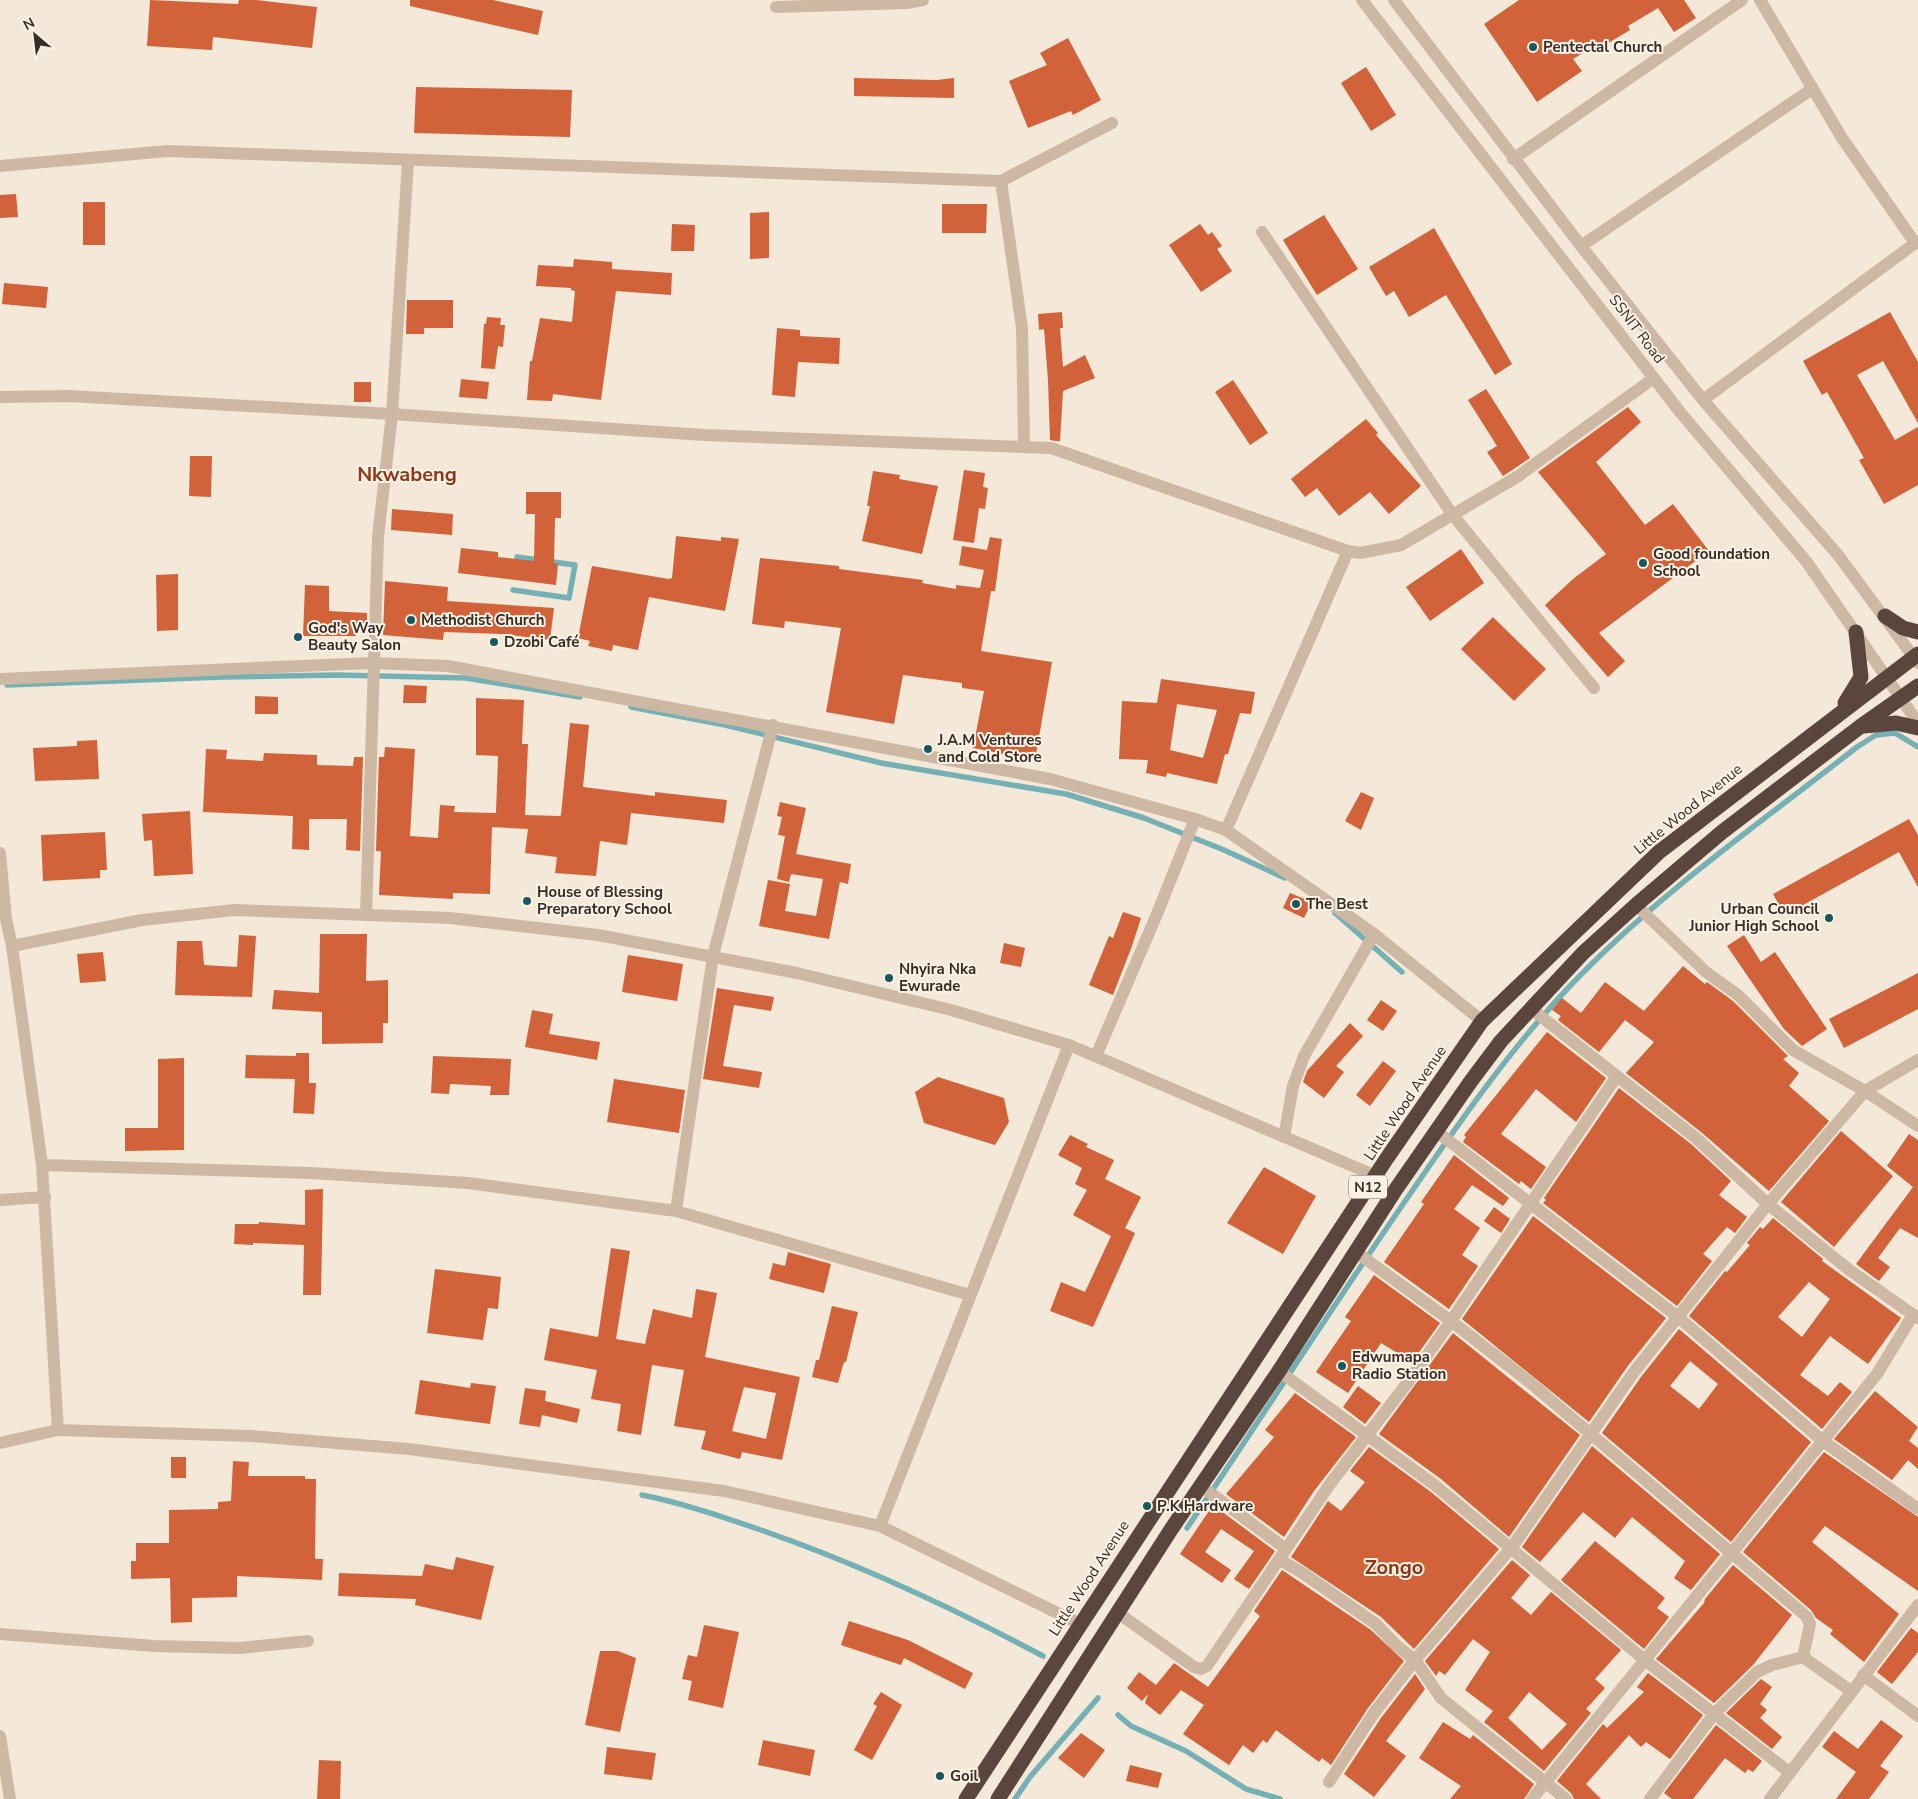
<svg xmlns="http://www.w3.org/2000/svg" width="1918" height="1799" viewBox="0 0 1918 1799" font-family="'Nunito Sans',sans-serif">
<rect width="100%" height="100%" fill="#f4e8d9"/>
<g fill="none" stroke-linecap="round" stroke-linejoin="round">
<g stroke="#75b0b4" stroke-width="5.5">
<path d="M513 590 569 598 575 565 517 557"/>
<path d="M7 685 223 677 337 675 466 678 580 697"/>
<path d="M631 707 725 725 881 763 1066 794 1144 818 1224 850 1285 878"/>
<path d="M1335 913 1402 972"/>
<path d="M642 1495C682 1503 720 1516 758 1529 857 1563 951 1607 1043 1656"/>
<path d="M1187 1528C1262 1417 1334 1304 1410 1194 1458 1124 1511 1048 1569 987 1655 896 1759 824 1857 747L1876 735 1895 733 1918 747"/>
<path d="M1118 1715 1131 1726 1186 1751 1246 1789 1280 1799"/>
<path d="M1015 1799 1030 1777 1098 1698"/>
</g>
</g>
<g fill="#d26239" fill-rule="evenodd">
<path d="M150 0 238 4 239 0H256L317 7 312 48 213 37 212 50 147 46Z"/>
<path d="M410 0H493L543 11 538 35 410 6Z"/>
<path d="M1519 0H1684L1696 18 1674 32 1658 8 1628 26 1630 30 1600 48 1598 44 1573 59 1582 71 1537 102 1484 24Z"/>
<path d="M1068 38 1101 100 1073 115 1071 111 1028 128 1009 81 1047 65 1040 53Z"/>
<path d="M1366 67 1396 115 1371 131 1341 83Z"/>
<path d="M854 78 937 80 954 78V98L854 96Z"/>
<path d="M416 87 572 90 570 137 414 133Z"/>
<path d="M16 194 18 217 0 218V195Z"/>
<rect x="83" y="202" width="22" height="43"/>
<path d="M942 204H987L986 233H942Z"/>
<path d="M769 212V258L750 259V213Z"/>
<path d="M1324 215 1358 269 1317 295 1283 240Z"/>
<path d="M672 224 695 225 694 251H671Z"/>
<path d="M1200 224 1208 235 1212 232 1222 246 1217 249 1232 271 1201 292 1169 245Z"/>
<path d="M1434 228 1512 364 1495 375 1446 295 1409 317 1394 291 1386 296 1369 267Z"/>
<path d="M574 259 612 262V269L672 273 671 295 616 291 601 400 553 394 552 401 527 400 530 361H532L540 318 572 322 575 291 571 290V288L536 286 538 265 573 267Z"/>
<path d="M4 283 48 287 46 308 2 304Z"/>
<path d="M407 300H453V328H424V334H406Z"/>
<path d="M1062 312 1063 328H1060L1063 367 1085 355 1095 378 1063 391 1060 441H1056L1050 440 1048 380 1044 329 1039 330 1038 314Z"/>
<path d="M1890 312 1918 362V423L1883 361 1857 375 1895 440 1918 427V485L1884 504 1859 460 1864 458 1827 392 1822 395 1803 361Z"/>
<path d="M487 317 501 318 500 325H505L503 347 498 346 495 369 481 368 484 324H486Z"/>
<path d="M777 328 800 330V336L840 338 839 364 798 362 795 397 772 395Z"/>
<path d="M461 379 489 382 487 399 459 397Z"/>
<path d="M1233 380 1268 433 1250 445 1215 392Z"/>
<rect x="354" y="382" width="17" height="20"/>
<path d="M1486 389 1530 458 1503 476 1487 452 1497 446 1468 400Z"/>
<path d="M1628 407 1641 422 1596 462 1645 525 1673 504 1709 551 1599 633 1625 661 1608 677 1545 605 1573 579 1606 554 1538 472Z"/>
<path d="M1366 419 1378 433 1376 435 1421 486 1389 514 1370 492 1339 516 1317 488 1305 497 1291 479Z"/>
<path d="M190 456H212L211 497 189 496Z"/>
<path d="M964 470 985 473 983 487 988 488 985 509 979 508 974 543 953 540Z"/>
<path d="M873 471 900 475 899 479 938 486 922 554 862 541 870 506H867Z"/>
<path d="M526 492H561V518H555L554 563 558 564 556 585 458 573 461 548 498 552V557L534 561 535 514H526Z"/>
<path d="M392 509 453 514 452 535 391 530Z"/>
<path d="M676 536 721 541V537L739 539 725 611 649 597 638 650 613 645 612 651 588 646 590 641 578 638 592 566 669 579 672 578Z"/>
<path d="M990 537 1002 539 995 591H991L981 651 1052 662 1035 760 973 748 984 691 962 688V683L903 675 894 724 826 712 841 628 785 621 784 628 752 624 760 558 839 566V569L923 580 922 583 956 589V585L980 588 984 570 959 565 962 546 987 550Z"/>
<path d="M1461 549 1484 583 1430 621 1406 587Z"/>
<path d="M178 574V630L157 631 156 575Z"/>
<path d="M385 581 448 587 447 601 554 608 550 640 501 634 444 632 443 640 383 635Z"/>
<path d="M305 585 329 586V611L367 613V633L356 632V636H303Z"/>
<path d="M1493 617 1546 669 1514 701 1461 649Z"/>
<path d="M1161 679 1255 692 1251 714 1240 713 1228 754H1225L1217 784 1167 773 1166 777 1146 773 1148 760 1119 759 1122 701 1157 703ZM1177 704 1217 710 1203 758 1170 750Z"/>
<path d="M404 685 427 686 426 703H403Z"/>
<path d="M255 696 278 697V714H255Z"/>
<path d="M476 698 524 700 522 744H528L525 815 560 816 561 815 570 723 589 725 583 787 655 796V792L727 800 724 823 631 813 627 845 600 841 596 876 555 873 557 857 525 853 528 829 492 827 490 894 453 893V899L379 895 381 851H376L379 757H384L385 747 415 749 410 836 438 838 440 805 455 806 454 812 496 813 498 756 476 755Z"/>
<path d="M97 740 99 779 35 781 33 748 77 746V741Z"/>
<path d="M206 749 227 750 226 759 263 761 264 753 317 755V765L353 766 354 757H363L360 851 346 850 347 819H309V850L292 849 293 816 203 812Z"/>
<path d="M1361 792 1374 798 1361 830 1345 821Z"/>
<path d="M780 802 806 808 796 854 851 864 848 884 840 882 829 939 759 926 768 880 790 884 785 911 816 916 823 879 791 874 789 882 777 879 785 836 778 835 782 817 777 816Z"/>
<path d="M190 811 193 874 154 876 152 840 144 841 142 814Z"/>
<path d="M1909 819 1918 835V887L1899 852 1785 915 1773 894Z"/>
<path d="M105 832 107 870H100V878L43 881 41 835Z"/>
<path d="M1290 893 1312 902 1304 918 1283 908Z"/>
<path d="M1123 912 1141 918 1132 946 1113 995 1089 985 1109 936 1113 938Z"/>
<path d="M320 934H367L366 981 388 980V1023H383V1043L322 1044V1012L272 1009 274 990 319 993Z"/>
<path d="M239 935 256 936 252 997 175 995 177 941H202L204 965 237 967Z"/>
<path d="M1744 935 1761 962 1775 952 1827 1029 1802 1046 1784 1029 1727 946Z"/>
<path d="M1004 943 1025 948 1021 967 1000 963Z"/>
<path d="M103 952 106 981 80 983 77 954Z"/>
<path d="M628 955 683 964 677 1001 622 992Z"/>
<path d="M1683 966 1705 984 1707 982 1733 1001 1788 1056 1783 1059 1799 1073 1789 1086 1829 1121 1769 1191 1701 1132 1626 1073 1654 1042 1625 1020 1599 1052 1558 1020 1561 1016 1552 1010 1562 998 1581 1013 1605 982 1644 1011Z"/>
<path d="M1918 973V1009L1844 1048 1829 1019Z"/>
<path d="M717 988 774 997 771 1011 734 1005 723 1066 762 1072 759 1088 703 1079Z"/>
<path d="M1381 1000 1397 1011 1383 1031 1367 1020Z"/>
<path d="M532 1010 553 1014 549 1034 600 1042 597 1060 525 1047Z"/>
<path d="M1350 1023 1363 1036 1336 1066 1344 1072 1324 1098 1303 1082 1307 1071Z"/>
<path d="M1547 1032 1606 1078 1576 1122 1536 1089 1501 1134 1546 1167 1531 1189 1521 1181 1519 1184 1463 1142 1466 1137 1464 1135Z"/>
<path d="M296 1053H309V1083H316L314 1114 293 1113 295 1079 245 1078 246 1055 296 1056Z"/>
<path d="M433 1056 511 1059 509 1095H490L491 1086 450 1084 449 1094 431 1093Z"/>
<path d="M184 1058V1150L125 1151V1128H158V1059Z"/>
<path d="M1383 1061 1396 1071 1370 1106 1356 1095Z"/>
<path d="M938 1077 1004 1098 1009 1122 995 1145 924 1123 915 1092Z"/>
<path d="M614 1079 685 1090 679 1133 607 1122Z"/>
<path d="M1619 1088 1691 1144 1731 1181 1719 1195 1747 1217 1735 1233 1727 1227 1703 1254 1712 1261 1677 1306 1543 1203 1546 1200 1544 1198Z"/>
<path d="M1841 1131 1893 1176 1834 1247 1781 1202Z"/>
<path d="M1909 1134 1918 1140V1238L1900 1228 1878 1258 1890 1267 1879 1281 1856 1264 1913 1187 1887 1166Z"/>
<path d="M1070 1135 1088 1144 1086 1147 1114 1160 1105 1179 1141 1197 1125 1228 1135 1233 1093 1327 1050 1311 1061 1282 1085 1292 1111 1236 1073 1215 1087 1190 1075 1184 1082 1168 1058 1155Z"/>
<path d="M1454 1155 1509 1198 1503 1206 1472 1185 1454 1209 1480 1228 1462 1255 1478 1266 1449 1309 1384 1262 1424 1204 1421 1202Z"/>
<path d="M1264 1167 1316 1196 1283 1254 1227 1223Z"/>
<path d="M323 1189 321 1295H303L304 1245 253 1243V1245L234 1244 235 1224H259V1222L305 1225V1190Z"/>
<path d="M1494 1207 1510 1219 1501 1233 1484 1221Z"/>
<path d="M1533 1216 1666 1318 1627 1367 1589 1422 1462 1319Z"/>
<path d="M1773 1218 1823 1259 1822 1261 1901 1318 1868 1364 1830 1336 1800 1375 1828 1396 1840 1382 1852 1392 1822 1429 1689 1316 1725 1271 1727 1272 1750 1245 1747 1243 1760 1227 1763 1229ZM1809 1282 1830 1299 1802 1337 1778 1317Z"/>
<path d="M611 1248 630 1251 616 1339 645 1344 653 1309 692 1318 696 1289 717 1293 705 1357 800 1377 782 1460 742 1452 740 1459 701 1449 706 1431 674 1426 684 1370 652 1365 641 1435 617 1431 621 1404 591 1399 597 1370 544 1360 550 1328 598 1337ZM744 1387 776 1393 766 1439 732 1431Z"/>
<path d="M788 1252 831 1264 824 1293 769 1279 773 1263 785 1266Z"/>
<path d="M435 1269 501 1277 498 1309 488 1308 483 1340 427 1333Z"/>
<path d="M1374 1275 1440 1323 1412 1362 1381 1343 1348 1393 1316 1372 1351 1321 1345 1317Z"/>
<path d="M832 1306 858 1312 846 1362H844L838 1383 812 1377 816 1360H819Z"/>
<path d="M1679 1329 1811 1442 1731 1542 1602 1433 1641 1377ZM1690 1361 1718 1384 1699 1409 1670 1386Z"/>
<path d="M1453 1333 1580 1435 1509 1537 1441 1479 1379 1434Z"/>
<path d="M420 1380 470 1388 471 1383 496 1386 490 1424 415 1414Z"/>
<path d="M1358 1386 1381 1403 1365 1424 1343 1407Z"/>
<path d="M525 1388 546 1391 545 1401 580 1409 577 1423 542 1415 540 1427 519 1424Z"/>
<path d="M1875 1391 1918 1427 1909 1441 1918 1448V1469L1908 1460 1892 1480 1834 1439Z"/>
<path d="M1295 1393 1356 1437 1314 1491 1284 1537 1226 1494 1274 1437 1265 1430Z"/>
<path d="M1592 1446 1720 1554 1691 1590 1674 1578 1685 1561 1632 1517 1615 1538 1583 1512 1540 1562 1522 1547Z"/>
<path d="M1369 1447 1431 1492 1499 1549 1414 1649 1381 1617 1291 1557 1328 1501 1341 1511 1365 1482 1350 1471Z"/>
<path d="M1824 1452 1918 1517V1591L1825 1526 1812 1542 1899 1614 1864 1662 1830 1634 1833 1630 1816 1618 1811 1610 1743 1552Z"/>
<rect x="171" y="1457" width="15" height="21"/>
<path d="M233 1461 249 1462 248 1476H305V1479H316L315 1559H323L322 1580 237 1576V1597L192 1598V1622L171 1623 170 1578 131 1579V1561H136V1543H169V1510L218 1509V1502L231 1501Z"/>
<path d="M1213 1505 1275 1551 1249 1589 1234 1579 1254 1551 1221 1529 1205 1552 1231 1570 1222 1583 1180 1554Z"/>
<path d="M1595 1541 1665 1598 1657 1608 1669 1617 1644 1649 1561 1580Z"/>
<path d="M456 1557 494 1566 481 1620 415 1605 416 1599 338 1596 339 1573 422 1576 425 1564 453 1570Z"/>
<path d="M1512 1560 1530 1575 1511 1598 1531 1615 1551 1592 1621 1650 1595 1679 1605 1688 1586 1709 1591 1713 1544 1771 1484 1722 1493 1711 1465 1690 1490 1652 1473 1639 1445 1675 1439 1671 1436 1676 1425 1661ZM1529 1692 1567 1724 1542 1750 1508 1718Z"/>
<path d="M1733 1565 1792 1615 1753 1665 1714 1703 1656 1659 1704 1603 1705 1599Z"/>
<path d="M1282 1570 1371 1630 1404 1661 1368 1708 1331 1765 1322 1758 1319 1762 1276 1730 1267 1743 1263 1740 1253 1753 1243 1745 1229 1765 1183 1734 1204 1705 1181 1690 1160 1715 1145 1703 1148 1694 1142 1701 1127 1688 1139 1672 1156 1685 1174 1663 1208 1687 1260 1616 1254 1611Z"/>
<path d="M849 1621 908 1640 973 1673 965 1689 904 1658 901 1665 841 1645Z"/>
<path d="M704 1625 739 1632 723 1708 688 1700 692 1681 682 1679 688 1655 697 1657Z"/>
<path d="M1911 1628 1918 1633V1652L1892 1684 1877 1672Z"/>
<path d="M600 1651H618L636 1658 620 1732 585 1725Z"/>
<path d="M1648 1673 1703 1715 1670 1759 1646 1742 1641 1747 1629 1735 1586 1784 1601 1799H1574L1571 1793 1557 1781 1603 1724 1607 1728 1644 1692 1637 1687Z"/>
<path d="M1415 1674 1425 1689 1386 1741 1406 1756 1374 1797 1344 1774 1381 1718Z"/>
<path d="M1761 1679 1772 1687 1760 1704 1767 1710 1760 1718 1782 1737 1772 1749 1726 1713Z"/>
<path d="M881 1692 902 1705 872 1760 854 1750 877 1706 873 1704Z"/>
<path d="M1881 1720 1903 1736 1880 1766 1889 1772 1869 1799H1836L1856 1772 1822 1747 1834 1731 1858 1749Z"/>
<path d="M1443 1722 1470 1739 1473 1735 1534 1784 1524 1799H1450L1461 1786 1419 1758Z"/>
<path d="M1716 1725 1762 1761 1753 1772 1748 1769 1745 1773 1725 1758 1693 1799H1672L1664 1793Z"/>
<path d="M1081 1733 1105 1750 1084 1778 1058 1758Z"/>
<path d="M763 1740 815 1750 810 1776 758 1765Z"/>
<path d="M607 1747 656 1753 652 1780 604 1774Z"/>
<path d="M319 1760 341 1761 340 1799H317Z"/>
<path d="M1130 1765 1162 1773 1158 1788 1126 1781Z"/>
</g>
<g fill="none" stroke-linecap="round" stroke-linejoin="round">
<g stroke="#cdb8a4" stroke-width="12">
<path d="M1362 0 1680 412 1806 561 1918 723"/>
<path d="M1394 0 1581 246 1703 400 1838 555 1918 663"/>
<path d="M1760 0 1842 138 1915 243"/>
<path d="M776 7 907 3 923 0"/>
<path d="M1513 159 1742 0"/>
<path d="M0 166 168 151 1001 181 1022 328 1024 445"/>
<path d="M1001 181 1112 123"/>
<path d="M1262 232 1452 514 1594 688"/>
<path d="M1581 246 1812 89"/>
<path d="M0 397 69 396 392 414 704 435 1051 448 1348 551 1360 553 1401 545 1517 477 1654 378"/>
<path d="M1703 400 1918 241"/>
<path d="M0 679 372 663 448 666 1050 779 1195 819 1226 830 1374 934 1482 1021"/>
<path d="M1226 830 1348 551"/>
<path d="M0 853 6 919 12 946 42 1165 58 1430"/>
<path d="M1636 905 1706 972 1738 995 1793 1050 1865 1091 1918 1126"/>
<path d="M366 915 378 537 392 414 408 161"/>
<path d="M12 946 142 920 234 910 450 918 598 935 797 973 951 1010 1069 1045 1376 1176"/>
<path d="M1530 1008 1696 1138 1768 1204 1848 1269 1918 1318"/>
<path d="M1096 1056 1157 914 1195 819"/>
<path d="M1436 1131 1678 1317 1823 1441 1918 1509"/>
<path d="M1284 1137 1293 1086 1304 1056 1374 934"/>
<path d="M42 1165 311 1173 468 1183 676 1211 970 1295"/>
<path d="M0 1200 45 1197"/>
<path d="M676 1211 713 956 773 725"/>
<path d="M1356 1252 1451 1321 1528 1381 1806 1616 1810 1624 1803 1657 1851 1691"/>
<path d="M1279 1371 1436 1486 1646 1661 1789 1772"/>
<path d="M0 1443 58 1430 251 1436 409 1449 724 1491 880 1526 1080 1624"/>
<path d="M1201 1486 1286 1549"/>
<path d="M880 1526 1069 1045"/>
<path d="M1280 1560 1301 1572 1376 1624 1396 1645 1415 1660 1441 1698 1566 1799"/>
<path d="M1118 1613 1194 1667 1201 1669 1207 1666 1330 1484 1414 1374 1451 1321 1617 1076"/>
<path d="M0 1634 154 1646 240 1648 308 1641"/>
<path d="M1863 1675 1918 1716"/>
<path d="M0 1736 10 1799"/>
<path d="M1329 1782 1374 1713 1415 1660 1512 1547 1634 1372 1768 1204 1865 1091 1918 1060"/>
<path d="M1532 1799 1877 1374 1913 1315"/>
<path d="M1650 1799 1714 1714 1757 1672 1772 1665 1803 1657"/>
<path d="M1770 1799 1918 1605"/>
</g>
<g stroke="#5a463d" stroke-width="15">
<path d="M1885 616 1903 628 1918 632"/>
<path d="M1845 703 1861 677 1856 632"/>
<path d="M1864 726 1896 723 1918 728"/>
<path d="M966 1799 1387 1158 1482 1021 1659 852 1918 654"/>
<path d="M998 1799 1172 1528 1279 1371 1396 1189 1471 1081 1501 1041 1583 953 1636 905 1722 832 1861 726 1918 686"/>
</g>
</g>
<g fill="#18585e" stroke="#fbf2e6" stroke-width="2">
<circle cx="1533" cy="47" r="5"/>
<circle cx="1643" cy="563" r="5"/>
<circle cx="411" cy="620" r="5"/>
<circle cx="298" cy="637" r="5"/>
<circle cx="494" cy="642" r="5"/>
<circle cx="928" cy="749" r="5"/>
<circle cx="527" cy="901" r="5"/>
<circle cx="1296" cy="904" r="5"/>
<circle cx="1829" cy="918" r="5"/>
<circle cx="889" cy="978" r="5"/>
<circle cx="1342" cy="1366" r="5"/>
<circle cx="1147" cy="1506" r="5"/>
<circle cx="940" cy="1776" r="5"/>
</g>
<g text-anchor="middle" stroke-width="4" stroke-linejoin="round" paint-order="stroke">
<rect fill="#fbf2e6" stroke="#726760" stroke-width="1" x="1349" y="1175.5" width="38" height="23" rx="4"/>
<g font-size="14" font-weight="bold" fill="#382c26">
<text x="1368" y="1192">N12</text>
</g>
<g font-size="15" font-weight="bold" fill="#382c26" stroke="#fbf2e6" text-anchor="start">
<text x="1543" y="52">Pentectal Church</text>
<text x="1653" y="559">Good foundation<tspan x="1653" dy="17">School</tspan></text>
<text x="421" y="625">Methodist Church</text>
<text x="308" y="633">God's Way<tspan x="308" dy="17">Beauty Salon</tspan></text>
<text x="504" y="647">Dzobi Café</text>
<text x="938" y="745">J.A.M Ventures<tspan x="938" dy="17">and Cold Store</tspan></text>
<text x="537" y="897">House of Blessing<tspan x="537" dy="17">Preparatory School</tspan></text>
<text x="1306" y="909">The Best</text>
<text x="1819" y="914" text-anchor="end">Urban Council<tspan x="1819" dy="17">Junior High School</tspan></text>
<text x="899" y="974">Nhyira Nka<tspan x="899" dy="17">Ewurade</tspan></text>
<text x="1352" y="1362">Edwumapa<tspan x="1352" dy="17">Radio Station</tspan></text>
<text x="1157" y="1511">P.K Hardware</text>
<text x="950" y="1781">Goil</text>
</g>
<g font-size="15" fill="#382c26" stroke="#fbf2e6">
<text transform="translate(1637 329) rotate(53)" y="5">SSNIT Road</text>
<text transform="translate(1688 809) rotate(-39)" y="5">Little Wood Avenue</text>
<text transform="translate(1405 1103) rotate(-56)" y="5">Little Wood Avenue</text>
<text transform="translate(1089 1578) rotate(-57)" y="5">Little Wood Avenue</text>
</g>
<g font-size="20" font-weight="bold" fill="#8f3617" stroke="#fbf2e6">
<text x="407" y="481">Nkwabeng</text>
<text x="1394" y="1574">Zongo</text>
</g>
</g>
<g transform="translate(35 35) rotate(332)" stroke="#fbf2e6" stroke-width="4" paint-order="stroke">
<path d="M0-4L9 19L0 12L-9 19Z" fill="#382c26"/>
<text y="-8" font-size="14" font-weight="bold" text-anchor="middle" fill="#382c26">N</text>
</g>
</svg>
